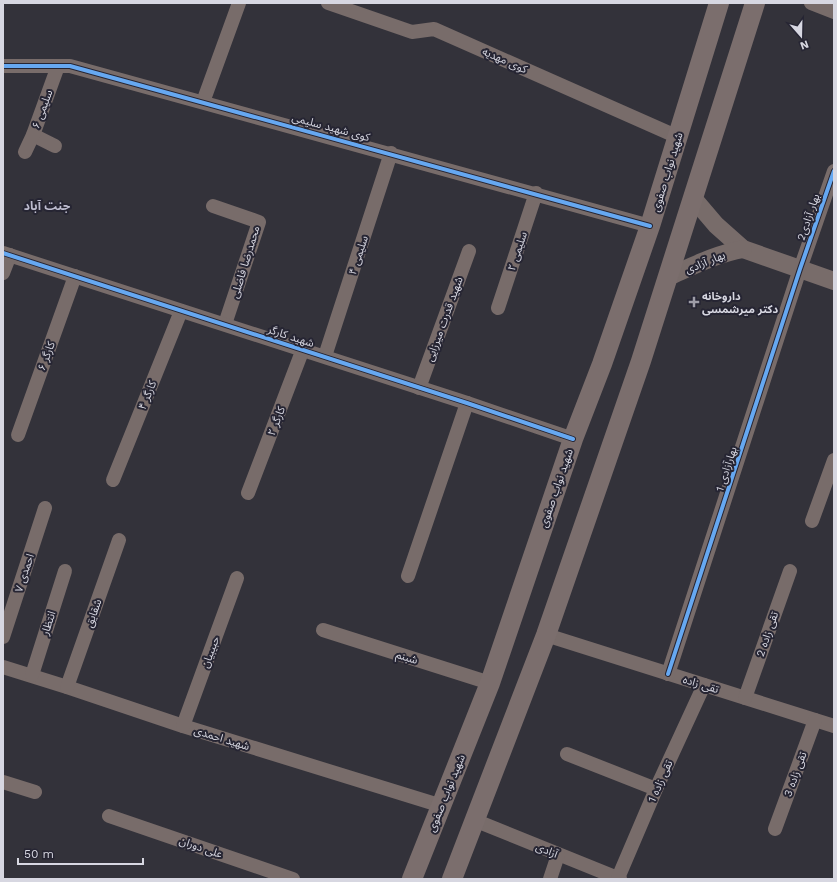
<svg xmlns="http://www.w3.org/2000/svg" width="837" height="882" viewBox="0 0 837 882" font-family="'Work Sans','Noto Sans Arabic',sans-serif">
<rect width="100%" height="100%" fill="#33323a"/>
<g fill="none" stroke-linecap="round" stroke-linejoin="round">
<g stroke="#786c6a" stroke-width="14">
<path d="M328 3 412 32 434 29 678 137"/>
<path d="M811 3 834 12"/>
<path d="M3 66H70L650 226"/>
<path d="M203 102 239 3"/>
<path d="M33 135 55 146"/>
<path d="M25 152 33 135 58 66"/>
<path d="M213 206 259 222 225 324"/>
<path d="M3 253 467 403 573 439"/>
<path d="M3 273 10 255"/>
<path d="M498 308 536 193"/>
<path d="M325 356 391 153"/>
<path d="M419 388 469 251"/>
<path d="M18 435 75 276"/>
<path d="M113 480 181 311"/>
<path d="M248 493 303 349"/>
<path d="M812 521 834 460"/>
<path d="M408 576 467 403"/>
<path d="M323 630 490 683"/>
<path d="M546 635 834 726"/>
<path d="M3 637 45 508"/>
<path d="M3 667 67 687 183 726 442 806"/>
<path d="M668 674 800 269 834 171"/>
<path d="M32 675 65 571"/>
<path d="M67 687 119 540"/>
<path d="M745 698 790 571"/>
<path d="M183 726 237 578"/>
<path d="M567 754 656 789"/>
<path d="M3 782 35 792"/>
<path d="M109 816 293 879"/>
<path d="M474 820 620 879"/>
<path d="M775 829 815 720"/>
<path d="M618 878 656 789 704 685"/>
<path d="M550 879 558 855"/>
</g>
<g stroke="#786c6a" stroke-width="18">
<path d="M693 198 716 225 743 249 834 281"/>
<path d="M668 277C693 266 716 254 743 249"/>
</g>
<g stroke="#7b6e6d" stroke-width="20">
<path d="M412 879 490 683 573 439 602 364 650 226 719 3"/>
<path d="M452 879 546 635 641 361 755 3"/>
</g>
<defs>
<g id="cycleway">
<path d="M3 66H70L650 226"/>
<path d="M3 253 467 403 573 439"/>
<path d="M668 674 800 269 834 171"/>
</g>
</defs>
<use href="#cycleway" stroke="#262533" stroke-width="6"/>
<use href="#cycleway" stroke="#66a8f1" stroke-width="4"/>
</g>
<path fill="#9e9da7" stroke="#262533" stroke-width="1.5" d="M692 296h4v4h4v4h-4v4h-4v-4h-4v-4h4z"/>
<g text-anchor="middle" stroke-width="4" stroke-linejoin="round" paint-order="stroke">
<g font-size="11" fill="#d7d7e1" stroke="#262533">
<text transform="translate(505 60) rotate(24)" y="4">کوی مهدیه</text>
<text transform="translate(42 109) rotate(-70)" y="4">سلیمی ۶</text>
<text transform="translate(331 127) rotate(15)" y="4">کوی شهید سلیمی</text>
<text transform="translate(667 172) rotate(-73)" y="4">شهید نواب صفوی</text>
<text transform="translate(808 217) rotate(-71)" y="4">بهار آزادی2</text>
<text transform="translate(517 251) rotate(-72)" y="4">سلیمی ۲</text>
<text transform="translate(358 255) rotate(-72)" y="4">سلیمی ۴</text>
<text transform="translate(245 262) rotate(-73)" y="4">محمدرضا فاضلی</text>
<text transform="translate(705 262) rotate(-22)" y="4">بهار آزادی</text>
<text transform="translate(444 319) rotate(-70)" y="4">شهید قدرت میرزایی</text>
<text transform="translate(291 336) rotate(18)" y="4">شهید کارگر</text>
<text transform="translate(46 356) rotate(-70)" y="4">کارگر ۶</text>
<text transform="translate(147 395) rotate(-68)" y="4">کارگر ۴</text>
<text transform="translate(276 421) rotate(-69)" y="4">کارگر ۲</text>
<text transform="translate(726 469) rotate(-72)" y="4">بهارآزادی 1</text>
<text transform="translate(556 488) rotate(-71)" y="4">شهید نواب صفوی</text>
<text transform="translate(24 573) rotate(-72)" y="4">احمدی ۷</text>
<text transform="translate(93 613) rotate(-70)" y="4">شقایق</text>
<text transform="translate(48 623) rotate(-72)" y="4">انتظار</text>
<text transform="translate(767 634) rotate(-71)" y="4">تقی زاده 2</text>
<text transform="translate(210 652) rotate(-70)" y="4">حبیبیان</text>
<text transform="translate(407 657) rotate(17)" y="4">شبنم</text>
<text transform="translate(701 684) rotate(17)" y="4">تقی زاده</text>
<text transform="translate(222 738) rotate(17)" y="4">شهید احمدی</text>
<text transform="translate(795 774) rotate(-70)" y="4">تقی زاده 3</text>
<text transform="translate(660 781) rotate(-66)" y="4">تقی زاده 1</text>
<text transform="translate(446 793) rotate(-68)" y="4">شهید نواب صفوی</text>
<text transform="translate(201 847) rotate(19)" y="4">علی دوران</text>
<text transform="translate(547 850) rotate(22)" y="4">آزادی</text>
</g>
<g font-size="11" font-weight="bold" fill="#d7d7e1" stroke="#262533" text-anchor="start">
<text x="702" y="300">داروخانه<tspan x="702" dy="13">دکتر میرشمسی</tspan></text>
</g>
<g font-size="12" font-weight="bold" fill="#bebdd0" stroke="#262533">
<text x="47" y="210">جنت آباد</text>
</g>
</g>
<rect width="837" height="882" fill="none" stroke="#d7d7e1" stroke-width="8"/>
<g transform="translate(801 36) rotate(160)" stroke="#262533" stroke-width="3" paint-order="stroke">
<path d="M0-3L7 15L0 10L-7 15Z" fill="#d7d7e1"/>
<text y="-6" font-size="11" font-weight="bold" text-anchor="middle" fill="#d7d7e1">N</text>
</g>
<path d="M18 858v6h125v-6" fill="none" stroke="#d7d7e1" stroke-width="2"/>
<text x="24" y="858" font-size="12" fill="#d7d7e1" stroke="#262533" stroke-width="3" paint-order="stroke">50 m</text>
</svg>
